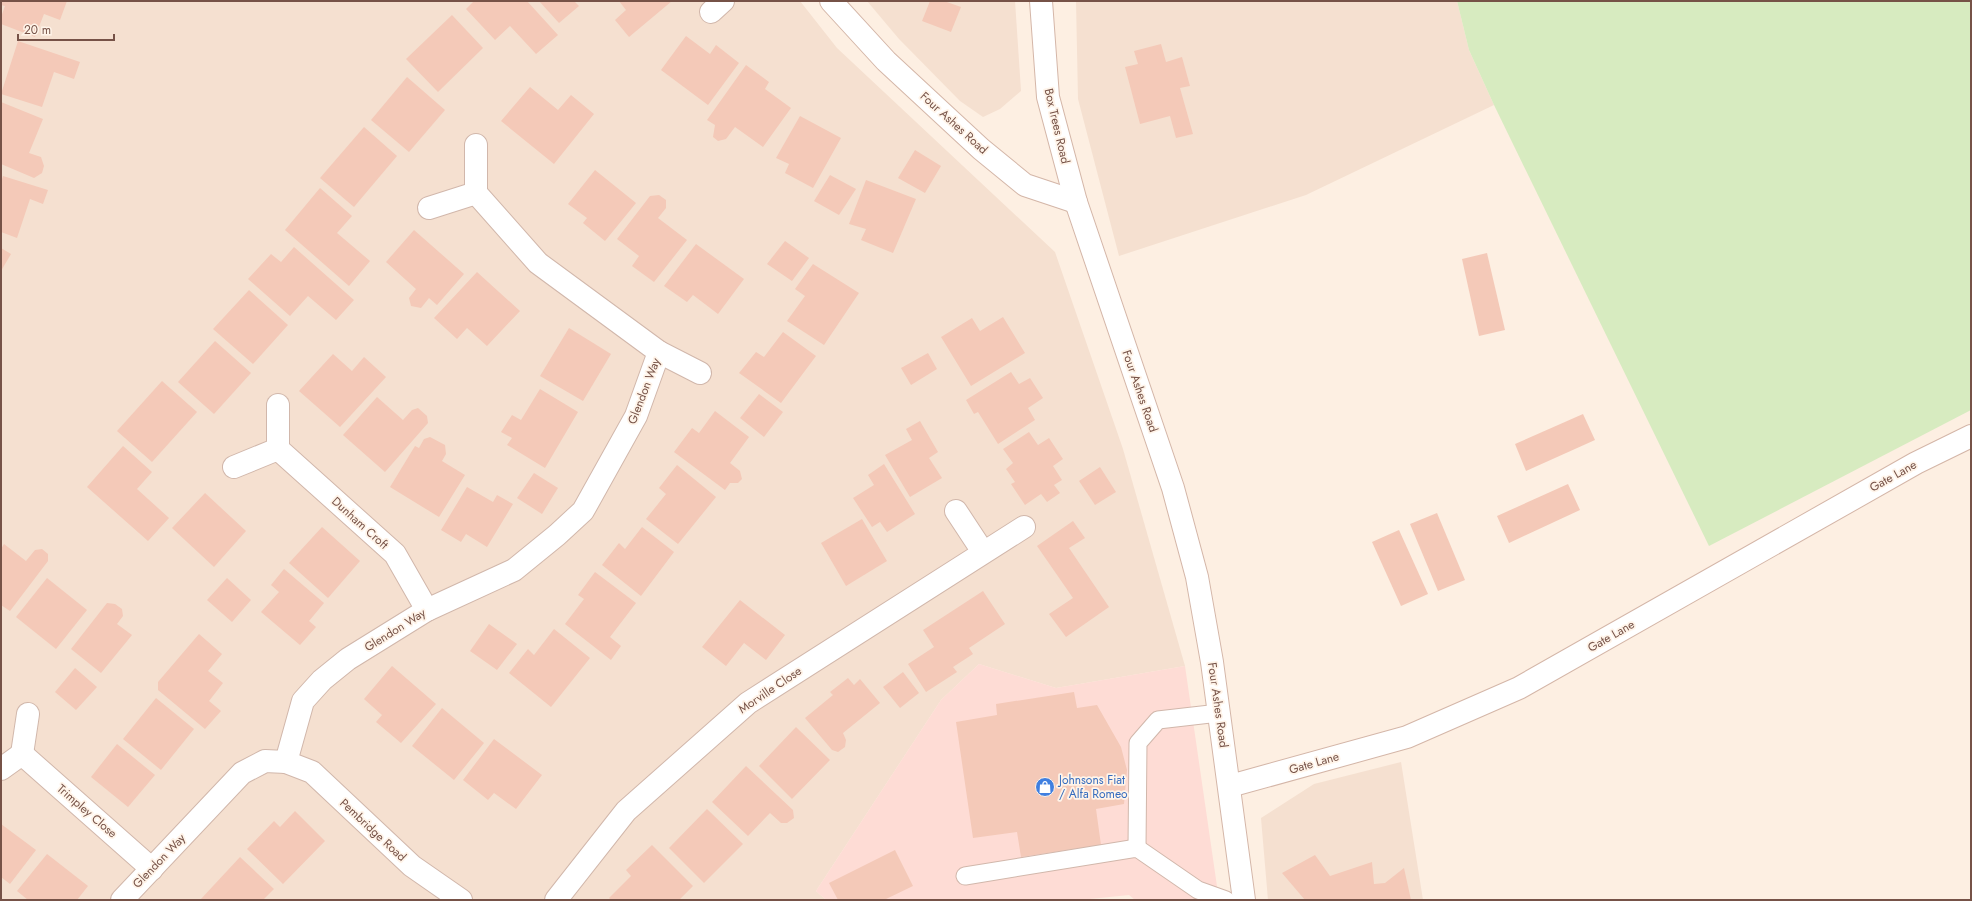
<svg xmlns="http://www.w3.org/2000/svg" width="1972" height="901" viewBox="0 0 1972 901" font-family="Jost,sans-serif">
<rect width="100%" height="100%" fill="#fdefe2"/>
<g fill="#f5e0d0">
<path d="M1 1H800L837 48 1055 252 1123 449 1185 666 1056 688 979 664 941 700 816 891 826 900H1Z"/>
<path d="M867 1H1015L1021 91 1000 109 983 117 960 101 899 39Z"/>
<path d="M1076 1H1457L1469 50 1494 105 1306 195 1119 256 1078 99Z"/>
<path d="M1401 762 1423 900H1268L1261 818 1314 784Z"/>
</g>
<path fill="#fedcd5" d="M979 664 1056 688 1185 666 1219 900H1135L1129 895 1080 900H826L816 891 941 700Z"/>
<path fill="#d7ebc0" d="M1457 1H1971V410L1709 546 1494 105 1469 50Z"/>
<g fill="#f4c9b8">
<path d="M1 1H67L60 20 44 14 35 37 1 24V17L5 6 1 5Z"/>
<path d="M474 1H527L558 35 536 54 510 26 495 40 466 9Z"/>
<path d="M539 1H574L579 6 559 23Z"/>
<path d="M619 1H672L629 37 615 20 626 10Z"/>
<path d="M930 1H944L961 7 951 32 922 21Z"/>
<path d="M452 15 483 48 438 92 406 59Z"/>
<path d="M686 36 710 54 716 45 739 63 708 105 661 70Z"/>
<path d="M18 41 80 62 74 79 54 72 42 107 1 94Z"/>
<path d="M1161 44 1166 62 1182 57 1190 86 1180 88 1193 134 1176 138 1170 116 1140 124 1125 67 1138 64 1134 51Z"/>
<path d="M746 65 769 82 765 89 791 108 763 147 735 127 726 139 718 141 713 137 715 125 707 120Z"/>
<path d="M407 77 445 110 409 152 371 120Z"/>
<path d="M530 87 558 110 571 95 594 114 554 164 501 121Z"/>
<path d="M1 102 43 119 29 153 41 157 44 166 42 173 34 178 1 164Z"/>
<path d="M800 116 841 138 813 188 785 173 789 164 776 158Z"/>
<path d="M364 127 397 156 354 207 320 178Z"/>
<path d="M915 150 941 166 925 193 898 178Z"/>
<path d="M595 170 636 203 605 241 583 223 587 218 568 204Z"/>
<path d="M830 175 856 189 839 215 814 201Z"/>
<path d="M3 176 48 190 43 204 30 199 17 238 1 232V182Z"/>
<path d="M866 180 916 199 893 253 861 240 866 229 849 224Z"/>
<path d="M320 188 352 216 337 233 370 261 349 286 285 230Z"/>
<path d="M659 195 666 200V208L658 218 687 240 654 282 632 266 639 256 617 239 650 196Z"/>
<path d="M414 230 464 274 437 305 429 298 421 308 411 306 409 298 416 289 386 262Z"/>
<path d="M785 241 809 258 792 281 767 264Z"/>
<path d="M696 244 744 279 718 314 693 295 687 302 664 286Z"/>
<path d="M294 247 354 300 336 320 308 296 290 316 248 279 271 254 281 262Z"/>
<path d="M1 248 11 254 1 271Z"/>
<path d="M1487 253 1505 330 1479 336 1462 259Z"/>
<path d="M813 264 859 293 824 345 787 321 805 296 795 289Z"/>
<path d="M477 272 520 311 487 346 467 328 457 339 434 318Z"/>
<path d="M249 290 288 325 253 364 213 329Z"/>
<path d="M1003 317 1025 353 971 386 941 337 972 318 980 331Z"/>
<path d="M569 328 611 354 583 401 540 376Z"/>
<path d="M783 332 816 356 781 403 739 373 756 352 764 357Z"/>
<path d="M215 341 251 373 214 414 178 382Z"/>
<path d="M928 353 937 369 911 385 901 368Z"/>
<path d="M333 354 352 371 364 357 386 377 340 427 299 391Z"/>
<path d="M1011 372 1019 384 1030 378 1043 398 1028 408 1035 420 998 444 978 412 974 414 966 400Z"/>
<path d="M162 381 197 412 152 462 117 431Z"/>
<path d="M540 389 578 412 545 468 507 445 512 438 501 432 512 415 521 420Z"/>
<path d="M759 394 783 412 764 437 740 418Z"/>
<path d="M377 397 403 420 412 410 418 408 427 416 428 423 385 472 343 435Z"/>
<path d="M715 411 749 437 730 463 740 471 742 479 738 483H730L725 490 674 452 692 428 699 433Z"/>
<path d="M1583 414 1595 440 1526 471 1515 444Z"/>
<path d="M920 421 938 452 929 458 942 478 910 497 885 455 912 440 906 429Z"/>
<path d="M1029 432 1038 445 1049 438 1063 459 1053 466 1062 480 1054 485 1060 493 1047 502 1041 494 1025 505 1011 484 1015 482 1006 469 1013 463 1003 449Z"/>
<path d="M430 437 445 445 446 454 442 461 465 475 439 517 390 487 415 446 419 448 424 439Z"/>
<path d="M123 446 152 472 137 489 169 518 148 541 87 487Z"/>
<path d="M884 464 915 514 887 532 880 522 872 527 853 498 874 485 868 475Z"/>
<path d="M677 465 716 497 678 544 646 519 666 494 659 488Z"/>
<path d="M1100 467 1116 492 1095 505 1079 481Z"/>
<path d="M534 473 558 488 542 514 517 498Z"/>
<path d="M1568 484 1580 510 1509 543 1497 516Z"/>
<path d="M467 487 493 502 497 495 513 504 487 547 466 534 461 542 441 530Z"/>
<path d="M205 493 246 531 214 567 172 528Z"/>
<path d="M1437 513 1465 580 1438 591 1410 524Z"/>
<path d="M862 519 887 561 846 586 821 543Z"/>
<path d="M1073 521 1085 538 1069 548 1109 607 1066 637 1049 614 1073 598 1037 546Z"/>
<path d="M322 527 360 561 328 598 289 563Z"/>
<path d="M642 527 674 552 641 596 602 565 619 543 625 549Z"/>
<path d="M1399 530 1428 594 1401 606 1372 542Z"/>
<path d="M4 544 26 561 35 550 42 549 48 554V561L10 611 1 605V549Z"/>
<path d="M284 569 324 603 309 621 316 627 300 645 261 612 279 592 271 585Z"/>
<path d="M595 572 636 603 610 637 621 646 611 660 565 624 584 599 578 595Z"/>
<path d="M47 578 87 610 56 649 16 617Z"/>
<path d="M227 578 251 600 232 622 207 600Z"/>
<path d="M983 591 1005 624 969 648 973 654 953 667 957 672 926 692 908 664 934 647 923 630Z"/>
<path d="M740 600 785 635 766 660 744 643 726 666 702 647Z"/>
<path d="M107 603 115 604 122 609 123 616 117 624 132 635 101 673 71 649Z"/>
<path d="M489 624 517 644 497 670 470 651Z"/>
<path d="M554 629 590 658 551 707 509 673 528 649 534 655Z"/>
<path d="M199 634 222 654 208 671 223 683 209 701 221 711 205 729 158 690V682Z"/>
<path d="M392 666 436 704 401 743 376 722 382 715 364 699Z"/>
<path d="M75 668 97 687 76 710 55 692Z"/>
<path d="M903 672 919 693 900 708 883 687Z"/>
<path d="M848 678 854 685 860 679 880 703 843 733 846 740 845 747 838 752 832 750 805 718 833 695 830 692Z"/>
<path d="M1074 692 1077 708 1097 705 1121 747 1127 770 1124 804 1096 809 1101 845 1021 857 1017 832 973 838 956 722 997 715 996 704Z"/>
<path d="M156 698 194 729 161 770 123 739Z"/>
<path d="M442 708 484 743 454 780 412 746Z"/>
<path d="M796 727 830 760 792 799 759 766Z"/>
<path d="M494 739 542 775 516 809 494 793 488 800 463 780Z"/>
<path d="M117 744 155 775 128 807 91 777Z"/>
<path d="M746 766 793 810 794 818 787 823H781L770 813 748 836 712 802Z"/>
<path d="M707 809 743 844 704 883 669 848Z"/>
<path d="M295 811 325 841 283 884 247 849 274 821 280 827Z"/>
<path d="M1 824 36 850 10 884 1 877Z"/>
<path d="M652 845 693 886 679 900H611L609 898 631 876 626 870Z"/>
<path d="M895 850 913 886 884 900H838L829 883Z"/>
<path d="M47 854 88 886 77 900H28L17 891Z"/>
<path d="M1315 855 1330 876 1372 862 1374 884 1385 883 1404 868 1411 900H1305L1282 873Z"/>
<path d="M240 857 274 889 263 900H200Z"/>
</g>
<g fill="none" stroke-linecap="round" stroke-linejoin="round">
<defs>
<g id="lane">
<path d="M1137 848 1138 743 1158 720 1219 713"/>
<path d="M965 876 1137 848 1198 890 1226 900"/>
</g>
<g id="street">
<path d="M711 12 723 1"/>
<path d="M429 208 476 193"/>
<path d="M659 352 700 373"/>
<path d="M278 449V405"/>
<path d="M234 467 278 449 395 554 427 610"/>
<path d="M956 511 983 552"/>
<path d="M22 754 28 714"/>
<path d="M286 762 312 772 412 866 461 900"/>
<path d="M1 769 22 754 152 869"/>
<path d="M122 900 242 773 265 761 286 762 303 701 322 680 348 659 427 610 514 570 557 535 583 511 636 416 659 352 538 263 476 193V145"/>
<path d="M556 900 626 811 748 703 1024 527"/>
</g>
<g id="secondary">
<path d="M831 1 886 61 981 149 1025 185 1076 202"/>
<path d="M1041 1 1048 97 1076 202 1173 488 1197 577 1212 662 1244 900"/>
<path d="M1230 786 1407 737 1519 688 1916 463 1971 436"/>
</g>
</defs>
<use href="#lane" stroke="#d1b7ab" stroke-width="19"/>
<use href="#street" stroke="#d1b7ab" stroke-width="24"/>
<use href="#secondary" stroke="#d4b6a8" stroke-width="24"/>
<use href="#lane" stroke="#fff" stroke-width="17"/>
<use href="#street" stroke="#fff" stroke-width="22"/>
<use href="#secondary" stroke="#fff" stroke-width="22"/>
</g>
<defs>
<symbol id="shop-disc" viewBox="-11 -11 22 22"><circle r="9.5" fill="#3f7fe0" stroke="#fff4e9"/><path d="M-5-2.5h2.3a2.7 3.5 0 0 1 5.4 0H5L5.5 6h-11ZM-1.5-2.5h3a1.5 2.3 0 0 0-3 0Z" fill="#fff"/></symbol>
</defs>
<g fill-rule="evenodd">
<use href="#shop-disc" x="1034" y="776" width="22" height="22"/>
</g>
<g text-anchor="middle" stroke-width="3.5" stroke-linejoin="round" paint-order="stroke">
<g font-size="12" fill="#765247" stroke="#fff4e9">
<text transform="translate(954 123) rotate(42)" y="4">Four Ashes Road</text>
<text transform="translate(1057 126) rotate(77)" y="4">Box Trees Road</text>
<text transform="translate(644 391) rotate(-69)" y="4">Glendon Way</text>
<text transform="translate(1140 391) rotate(71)" y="4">Four Ashes Road</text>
<text transform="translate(1893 476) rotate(-29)" y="4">Gate Lane</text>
<text transform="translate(360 523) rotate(42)" y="4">Dunham Croft</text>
<text transform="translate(395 630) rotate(-32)" y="4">Glendon Way</text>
<text transform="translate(1611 636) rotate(-30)" y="4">Gate Lane</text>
<text transform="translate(770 690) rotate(-34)" y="4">Morville Close</text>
<text transform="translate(1218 705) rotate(82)" y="4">Four Ashes Road</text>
<text transform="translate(1314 763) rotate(-16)" y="4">Gate Lane</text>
<text transform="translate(87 811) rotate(41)" y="4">Trimpley Close</text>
<text transform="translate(373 830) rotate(43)" y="4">Pembridge Road</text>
<text transform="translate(159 861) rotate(-46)" y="4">Glendon Way</text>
</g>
<g font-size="12" fill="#366cbe" stroke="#fff4e9" text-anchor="start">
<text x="1059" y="784">Johnsons Fiat<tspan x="1059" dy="14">/ Alfa Romeo</tspan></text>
</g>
</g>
<rect width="1972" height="901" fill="none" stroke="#765247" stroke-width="4"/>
<path d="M18 34v6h96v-6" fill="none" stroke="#765247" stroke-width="2"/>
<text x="24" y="34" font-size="12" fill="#765247" stroke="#fff4e9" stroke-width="3" paint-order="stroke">20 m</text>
</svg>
